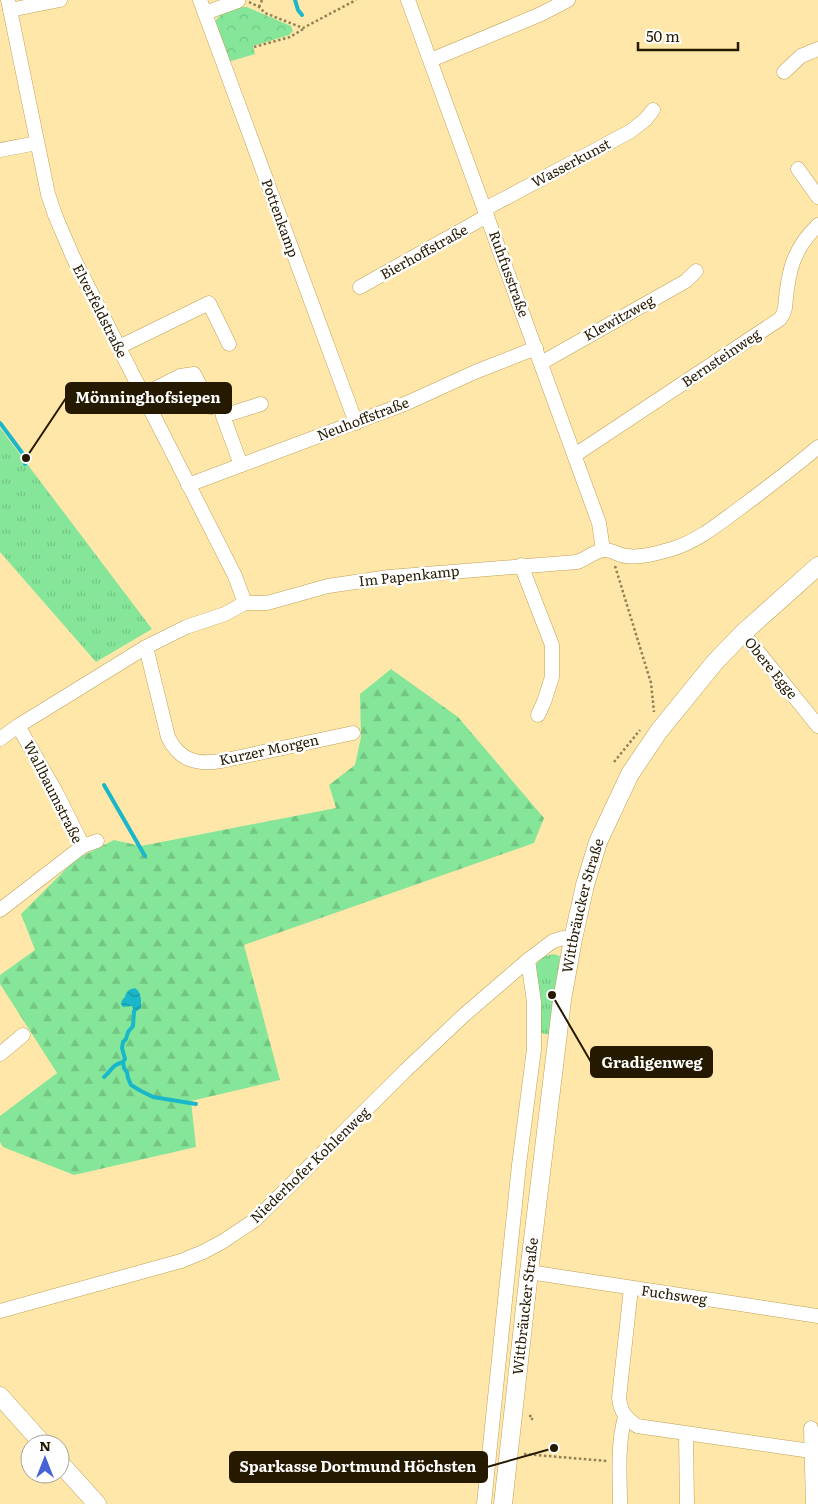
<svg xmlns="http://www.w3.org/2000/svg" width="818" height="1504" viewBox="0 0 818 1504" font-family="Literata,serif">
<defs>
<pattern id="grass-tufts" width="24" height="20" patternUnits="userSpaceOnUse" patternTransform="scale(1.25)"><rect width="24" height="20" fill="#85e699"/><path d="M3 7l-1-3M5 7V3M7 7l1-3M15 17l-1-3M17 17v-4M19 17l1-3" fill="none" stroke="#73c582"/></pattern>
<pattern id="forest-firs" width="22" height="20" patternUnits="userSpaceOnUse" patternTransform="scale(1.25)"><rect width="22" height="20" fill="#85e699"/><path d="M5 1l3.5 6h-7zM16 11l3.5 6h-7z" fill="#73c582"/></pattern>
<pattern id="park-crowns" width="20" height="18" patternUnits="userSpaceOnUse" patternTransform="scale(1.25)"><rect width="20" height="18" fill="#85e699"/><path d="M2 6a3 3 0 1 1 6 0M12 15a3 3 0 1 1 6 0" fill="none" stroke="#73c582"/></pattern>
<pattern id="water-waves" width="16" height="10" patternUnits="userSpaceOnUse" patternTransform="scale(1.25)"><rect width="16" height="10" fill="#1ab7cb"/><path d="M0 5q4-4 8 0t8 0" fill="none" stroke="#1794a2"/></pattern>
</defs>
<rect width="100%" height="100%" fill="#ffe7aa"/>
<g fill="url(#grass-tufts)">
<path d="M0 428 152 629 96 662 0 552Z"/>
<path d="M553 954 560 956 550 1035 537 1032 535 966 542 957Z"/>
</g>
<path fill="url(#forest-firs)" d="M391 669 458 717 544 818 534 843 244 945 280 1080 191 1101 196 1147 74 1175 3 1147 0 1142V1116L57 1073 0 984V975L35 950 21 914 76 859 114 840 141 846 336 808 329 785 355 765 361 737 360 694Z"/>
<path fill="url(#park-crowns)" d="M247 7 291 26 293 31 289 35 253 46 255 54 228 62 214 24C219 12 235 7 247 7Z"/>
<path fill="url(#water-waves)" d="M135 988C142 993 141 1000 141 1008L137 1011H134L132 1006 123 1007 121 1004 122 1000 125 997C126 991 130 989 135 988Z"/>
<g fill="none" stroke-linecap="round" stroke-linejoin="round">
<g stroke="#1ab7cb" stroke-width="4">
<path d="M295 0 298 10 302 15"/>
<path d="M0 423 26 458 25 464"/>
<path d="M104 785 145 856"/>
<path d="M134 1011 133 1026 128 1032 126 1039 123 1042 122 1048 125 1059 123 1062 124 1068 127 1072 128 1078 131 1085 141 1091 153 1097 196 1104"/>
<path d="M104 1077C112 1070 112 1065 123 1062"/>
</g>
<defs>
<g id="minor">
<path d="M8 0 48 194 55 215 73 257 235 576 245 603"/>
<path d="M200 0 356 423"/>
<path d="M408 0 599 523 603 550"/>
<path d="M10 10 60 0"/>
<path d="M205 13 238 1"/>
<path d="M431 60 541 14 568 0"/>
<path d="M784 72 801 56 818 49"/>
<path d="M0 150 37 143"/>
<path d="M798 169 818 197"/>
<path d="M485 209 631 131 646 119 653 110"/>
<path d="M360 287 487 216"/>
<path d="M119 347 209 303 229 344"/>
<path d="M541 363 686 281 696 271"/>
<path d="M143 395 180 376 194 374 211 407"/>
<path d="M575 455 780 319 783 314 785 308C788 273 792 250 818 225"/>
<path d="M241 465 223 416 261 404"/>
<path d="M188 485 407 403 475 372 536 348"/>
<path d="M521 565 552 645V677L544 702 538 715"/>
<path d="M743 633 818 726"/>
<path d="M146 647 168 737C179 760 196 765 221 761L353 733"/>
<path d="M0 739 18 726 146 647 186 627 225 614 245 603H267L328 586 389 577 577 562C587 559 595 550 605 550 613 550 619 556 627 556 641 558 658 553 672 549 698 541 718 524 740 508 767 488 793 468 818 447"/>
<path d="M83 846 97 841"/>
<path d="M0 910 83 846 56 792 18 726"/>
<path d="M0 1054 23 1035"/>
<path d="M529 1272 818 1316"/>
<path d="M631 1288 619 1398C621 1413 625 1417 637 1426L811 1451"/>
<path d="M0 1311 181 1261 203 1252 222 1242 255 1220 406 1070 463 1016 528 960 553 941 563 938 573 939"/>
<path d="M811 1428 813 1504"/>
<path d="M686 1434 687 1504"/>
<path d="M484 1504 519 1165 534 1049V1002L528 960"/>
<path d="M620 1504C620 1474 617 1446 625 1417"/>
</g>
<g id="major">
<path d="M0 1396 43 1444"/>
<path d="M60 1463 97 1504"/>
<path id="s1" d="M503 1504 529 1272 562 1000 573 939 585 885 598 842 630 774 659 731 715 662 743 633 818 566"/>
</g>
</defs>
<use href="#minor" stroke="#bea155" stroke-width="15"/>
<use href="#major" stroke="#bea155" stroke-width="19"/>
<g stroke="#928155" stroke-width="2.5" stroke-dasharray="2.5 2.5" stroke-linecap="butt">
<path d="M249 2 259 7 265 13 303 28 356 0"/>
<path d="M259 7 262 0"/>
<path d="M254 47 290 37 305 28"/>
<path d="M615 566 651 683 654 712"/>
<path d="M614 762 640 730"/>
<path d="M529 1416H532V1419H533"/>
<path d="M524 1454 607 1461"/>
</g>
<use href="#minor" stroke="#fff" stroke-width="14"/>
<use href="#major" stroke="#fff" stroke-width="18"/>
</g>
<g text-anchor="middle" stroke-width="5" stroke-linejoin="round" paint-order="stroke">
<g font-size="14" fill="#251a00" stroke="#fff">
<text transform="translate(571 163) rotate(-28)" y="5">Wasserkunst</text>
<text transform="translate(280 218) rotate(70)" y="5">Pottenkamp</text>
<text transform="translate(424 252) rotate(-29)" y="5">Bierhoffstraße</text>
<text transform="translate(509 274) rotate(70)" y="5">Ruhfusstraße</text>
<text transform="translate(100 311) rotate(63)" y="5">Elverfeldstraße</text>
<text transform="translate(619 318) rotate(-29)" y="5">Klewitzweg</text>
<text transform="translate(721 358) rotate(-34)" y="5">Bernsteinweg</text>
<text transform="translate(363 419) rotate(-21)" y="5">Neuhoffstraße</text>
<text transform="translate(409 576) rotate(-6)" y="5">Im Papenkamp</text>
<text transform="translate(771 668) rotate(51)" y="5">Obere Egge</text>
<text transform="translate(269 750) rotate(-12)" y="5">Kurzer Morgen</text>
<text transform="translate(53 792) rotate(63)" y="5">Wallbaumstraße</text>
<text dy="5" stroke="none"><textPath href="#s1" startOffset="604">Wittbräucker Straße</textPath></text>
<text transform="translate(310 1165) rotate(-44)" y="5">Niederhofer Kohlenweg</text>
<text transform="translate(674 1295) rotate(8)" y="5">Fuchsweg</text>
<text dy="5" stroke="none"><textPath href="#s1" startOffset="199">Wittbräucker Straße</textPath></text>
</g>
</g>
<path fill="none" stroke="#251a00" stroke-width="2" d="M26 458L66 398M552 995L591 1062M554 1448L487 1467"/>
<g fill="#251a00" stroke="#fff" stroke-width="2">
<circle cx="26" cy="458" r="5"/>
<circle cx="552" cy="995" r="5"/>
<circle cx="554" cy="1448" r="5"/>
</g>
<g fill="#251a00" stroke="#251a00" stroke-width="2">
<rect x="66" y="383" width="165" height="30" rx="5"/>
<rect x="591" y="1047" width="121" height="30" rx="5"/>
<rect x="230" y="1452" width="257" height="30" rx="5"/>
</g>
<g font-size="15" text-anchor="middle" font-weight="bold" fill="#fff">
<text x="148" y="403">Mönninghofsiepen</text>
<text x="652" y="1068">Gradigenweg</text>
<text x="358" y="1472">Sparkasse Dortmund Höchsten</text>
</g>
<g transform="translate(45 1459)"><circle r="24" fill="#ffffff" stroke="#a8a399"/>
<path d="M0-4L9 19L0 12L-9 19Z" fill="#4663d6"/>
<text y="-8" font-size="14" font-weight="bold" text-anchor="middle" fill="#251a00">N</text>
</g>
<path d="M638 42v8h100v-8" fill="none" stroke="#251a00" stroke-width="2.5"/>
<text x="646" y="42" font-size="15" fill="#251a00" stroke="#ffffff" stroke-width="4" paint-order="stroke">50 m</text>
</svg>
